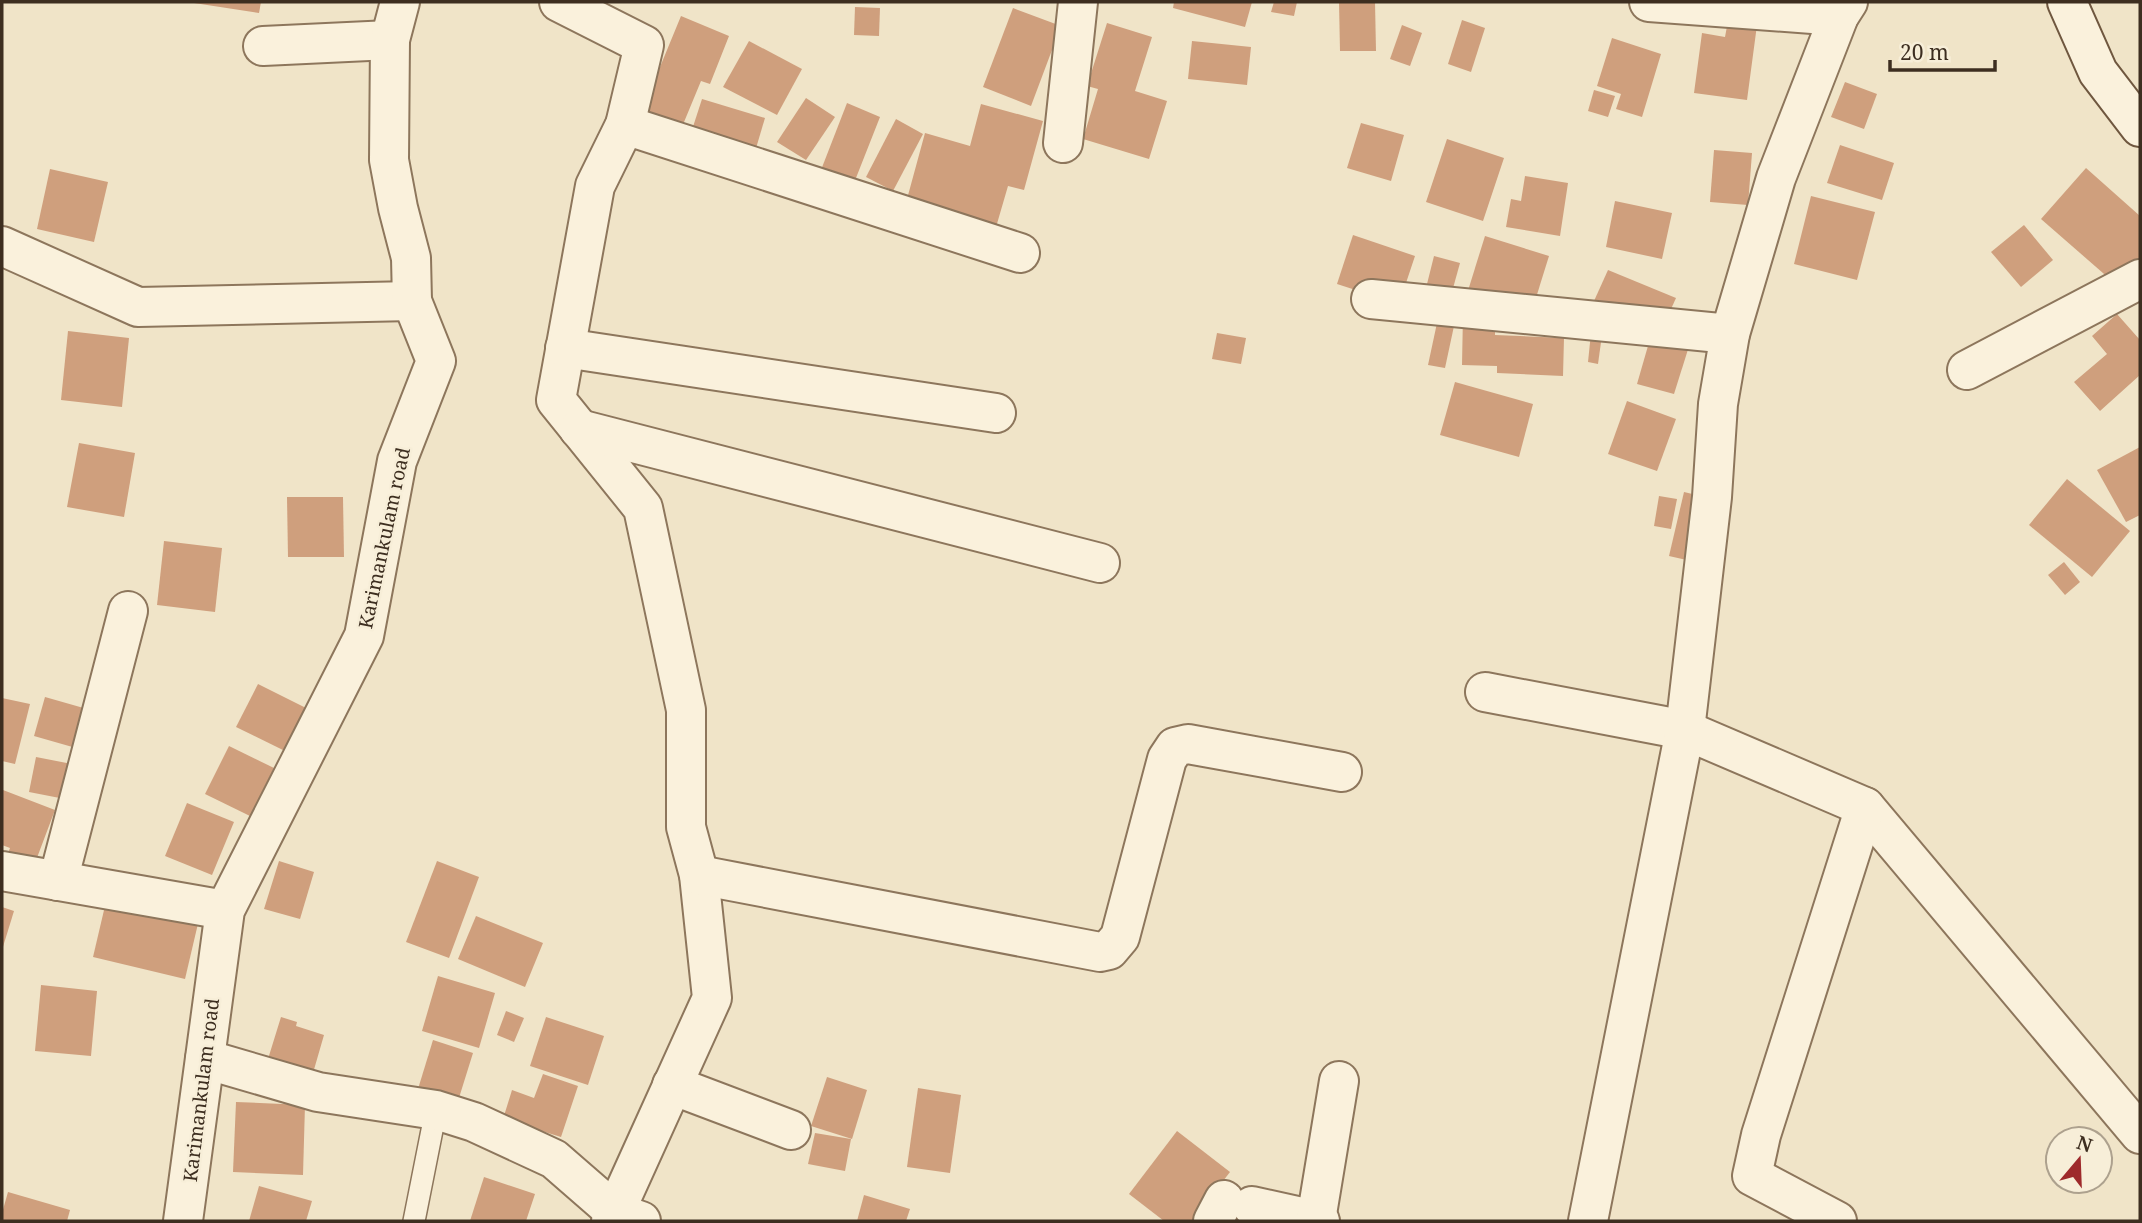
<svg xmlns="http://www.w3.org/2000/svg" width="2142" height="1223" viewBox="0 0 2142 1223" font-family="'Noto Serif',serif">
<rect width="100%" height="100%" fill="#f0e4c8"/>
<g fill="#cf9f7d">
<path d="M194 2H261L259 13 194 3Z"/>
<path d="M1174 2H1252L1245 27 1173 8Z"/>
<path d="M1274 2H1297L1294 16 1271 12Z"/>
<path d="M1339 2H1375L1376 51H1340Z"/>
<path d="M855 7 880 8 879 36 854 35Z"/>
<path d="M1013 8 1061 26 1031 106 983 87Z"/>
<path d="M681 16 729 36 710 84 701 81 677 139 633 121 656 65 660 67Z"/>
<path d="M1462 20 1485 28 1471 72 1448 64Z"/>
<path d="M1728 21 1757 25 1747 100 1694 93 1702 33 1725 37Z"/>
<path d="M1107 23 1152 37 1135 91 1167 101 1149 159 1083 139 1098 89 1087 86Z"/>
<path d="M1402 25 1422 33 1410 66 1390 59Z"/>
<path d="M1612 38 1661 54 1642 117 1616 109 1621 94 1597 86Z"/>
<path d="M749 41 802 69 777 115 723 87Z"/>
<path d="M1192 41 1251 47 1247 85 1188 79Z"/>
<path d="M1845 82 1877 94 1864 129 1831 117Z"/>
<path d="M1594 90 1615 96 1608 117 1588 111Z"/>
<path d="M806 98 835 117 806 160 777 142Z"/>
<path d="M702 99 765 118 754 155 690 136Z"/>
<path d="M847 103 880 117 854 183 821 170Z"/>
<path d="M981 104 1043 121 1024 190 1008 186 994 234 904 210 925 133 970 146Z"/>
<path d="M896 119 923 134 893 191 866 177Z"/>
<path d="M1361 123 1404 135 1391 181 1347 168Z"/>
<path d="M1447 139 1504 158 1483 221 1426 202Z"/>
<path d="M1840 145 1894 163 1882 200 1827 183Z"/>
<path d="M1714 150 1752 153 1748 205 1710 202Z"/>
<path d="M2086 168 2140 216V263L2119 287 2041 219Z"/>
<path d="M50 169 108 182 94 242 37 229Z"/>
<path d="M1525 176 1568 183 1560 236 1506 227 1511 199 1521 201Z"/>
<path d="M1811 196 1875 212 1857 280 1794 264Z"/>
<path d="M1615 201 1672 213 1662 259 1606 247Z"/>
<path d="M2024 225 2053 260 2021 287 1991 252Z"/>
<path d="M1353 235 1415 256 1399 304 1337 284Z"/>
<path d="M1485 236 1549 256 1530 317 1466 297Z"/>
<path d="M1434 256 1460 263 1450 299 1425 292Z"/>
<path d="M1608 270 1676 298 1662 329 1594 301Z"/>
<path d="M1463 314 1495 315V335L1564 338 1563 376 1497 373V366L1462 365Z"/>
<path d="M2117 314 2140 340V375L2100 411 2074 382 2107 354 2092 336Z"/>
<path d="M1437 323 1454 326 1445 368 1428 365Z"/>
<path d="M68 331 129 338 122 407 61 400Z"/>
<path d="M1652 332 1690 343 1674 394 1637 384Z"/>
<path d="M1217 333 1246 338 1241 364 1212 359Z"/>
<path d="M1591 333 1602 335 1598 364 1588 362Z"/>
<path d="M1455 382 1533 404 1519 457 1440 435Z"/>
<path d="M1627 401 1676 419 1657 471 1608 454Z"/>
<path d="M79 443 135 453 124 517 67 507Z"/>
<path d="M2140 447V515L2126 522 2097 470Z"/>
<path d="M2067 479 2130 531 2092 577 2029 525Z"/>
<path d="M1684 492 1705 497 1691 561 1669 556Z"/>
<path d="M1659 496 1677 499 1671 529 1654 526Z"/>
<path d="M287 497H343L344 557H288Z"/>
<path d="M164 541 222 548 215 612 157 605Z"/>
<path d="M2064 562 2080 582 2065 595 2048 575Z"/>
<path d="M258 684 306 708 285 751 236 727Z"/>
<path d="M45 697 87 709 76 748 34 736Z"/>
<path d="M2 698 30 704 15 764 2 761Z"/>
<path d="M229 746 274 768 250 816 205 794Z"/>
<path d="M36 757 77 765 70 800 29 792Z"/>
<path d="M3 790 55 810 32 871 5 861 10 848 2 845Z"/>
<path d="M187 803 234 822 212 875 165 856Z"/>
<path d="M279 861 314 872 300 919 264 909Z"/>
<path d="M437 861 479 877 449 958 406 942Z"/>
<path d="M108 893 200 915 185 979 93 957Z"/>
<path d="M2 907 14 911 2 950Z"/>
<path d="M476 916 543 943 525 987 458 959Z"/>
<path d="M438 976 495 993 479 1048 422 1031Z"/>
<path d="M41 985 97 991 91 1056 35 1051Z"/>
<path d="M506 1011 524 1018 514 1042 497 1035Z"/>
<path d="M281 1017 297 1022 296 1026 324 1035 313 1073 268 1059Z"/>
<path d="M546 1017 604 1036 588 1085 530 1066Z"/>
<path d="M433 1040 473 1053 458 1101 418 1089Z"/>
<path d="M543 1074 578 1086 561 1137 503 1119 512 1090 534 1098Z"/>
<path d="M827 1077 867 1090 852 1139 811 1126Z"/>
<path d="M918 1088 961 1095 950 1173 907 1167Z"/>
<path d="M236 1102 305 1105 303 1175 233 1172Z"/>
<path d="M1177 1131 1230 1172 1192 1221H1164L1129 1194Z"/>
<path d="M815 1133 851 1139 845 1171 808 1164Z"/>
<path d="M484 1177 535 1194 526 1221H470Z"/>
<path d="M259 1186 312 1201 306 1221H249Z"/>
<path d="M8 1192 70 1210 67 1221H2V1213Z"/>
<path d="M864 1195 910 1209 906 1221H857Z"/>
</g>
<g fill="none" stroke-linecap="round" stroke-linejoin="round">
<defs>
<path id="lane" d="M414 1221 436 1110"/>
<g id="street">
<path d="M559 2 644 45 625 125 595 186 556 400 643 508 686 710V827L699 875 712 998 611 1221"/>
<path d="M1649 2 1839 16"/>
<path d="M263 46 390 40"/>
<path d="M625 125 1020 253"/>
<path d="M1063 143 1078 2"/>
<path d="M2 246 138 307 412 301"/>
<path d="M1371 299 1730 334"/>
<path d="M565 348 996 413"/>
<path d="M1967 370 2140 279"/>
<path d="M579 429 1100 563"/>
<path d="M1485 692 1685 730 1865 807 2140 1134"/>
<path d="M2 871 225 910"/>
<path d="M699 875 1100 952 1109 950 1120 937 1167 759 1175 747 1188 744 1342 772"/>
<path d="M58 881 128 611"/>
<path d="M205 1059 318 1092 436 1110 474 1122 554 1159 615 1212 641 1221"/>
<path d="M672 1085 791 1130"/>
<path d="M1252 1206 1320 1221"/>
<path d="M1316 1220 1339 1081"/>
<path d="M183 1221 225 910 364 636 397 461 436 361 412 301 411 258 398 208 389 160 390 40 400 2"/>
<path d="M1213 1221 1224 1200"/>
<path d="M1588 1221 1685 730 1712 497 1718 404 1730 334 1776 178 1839 16 1848 2"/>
<path d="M1837 1221 1752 1176 1761 1135 1865 807"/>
</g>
<path id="secondary" d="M2067 2 2098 72 2140 127"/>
</defs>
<use href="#lane" stroke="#8d765c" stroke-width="24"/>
<use href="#street" stroke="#8d765c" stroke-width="42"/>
<use href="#secondary" stroke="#6f573f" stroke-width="42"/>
<use href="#lane" stroke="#faf1dc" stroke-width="21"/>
<use href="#street" stroke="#faf1dc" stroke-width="38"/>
<use href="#secondary" stroke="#faf1dc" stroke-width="38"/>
</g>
<g text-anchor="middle" stroke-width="5" stroke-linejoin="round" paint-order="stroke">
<g font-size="19" fill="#3d2e20" stroke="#f7eed8">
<text transform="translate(384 538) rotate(-78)" y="7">Karimankulam road</text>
<text transform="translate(201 1090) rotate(-83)" y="7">Karimankulam road</text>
</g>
</g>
<rect width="2142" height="1223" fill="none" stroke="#3d2e20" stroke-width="7"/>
<g transform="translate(2079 1160) rotate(19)"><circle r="33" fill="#f7eed8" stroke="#ada18e" stroke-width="2"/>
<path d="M0-5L12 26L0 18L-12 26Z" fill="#9e2a2b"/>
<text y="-10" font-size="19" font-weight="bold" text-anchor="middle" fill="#3d2e20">N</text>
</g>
<path d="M1890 60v10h105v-10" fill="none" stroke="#3d2e20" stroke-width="3.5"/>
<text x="1900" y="60" font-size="21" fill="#3d2e20" stroke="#f7eed8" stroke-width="5" paint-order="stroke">20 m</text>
</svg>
